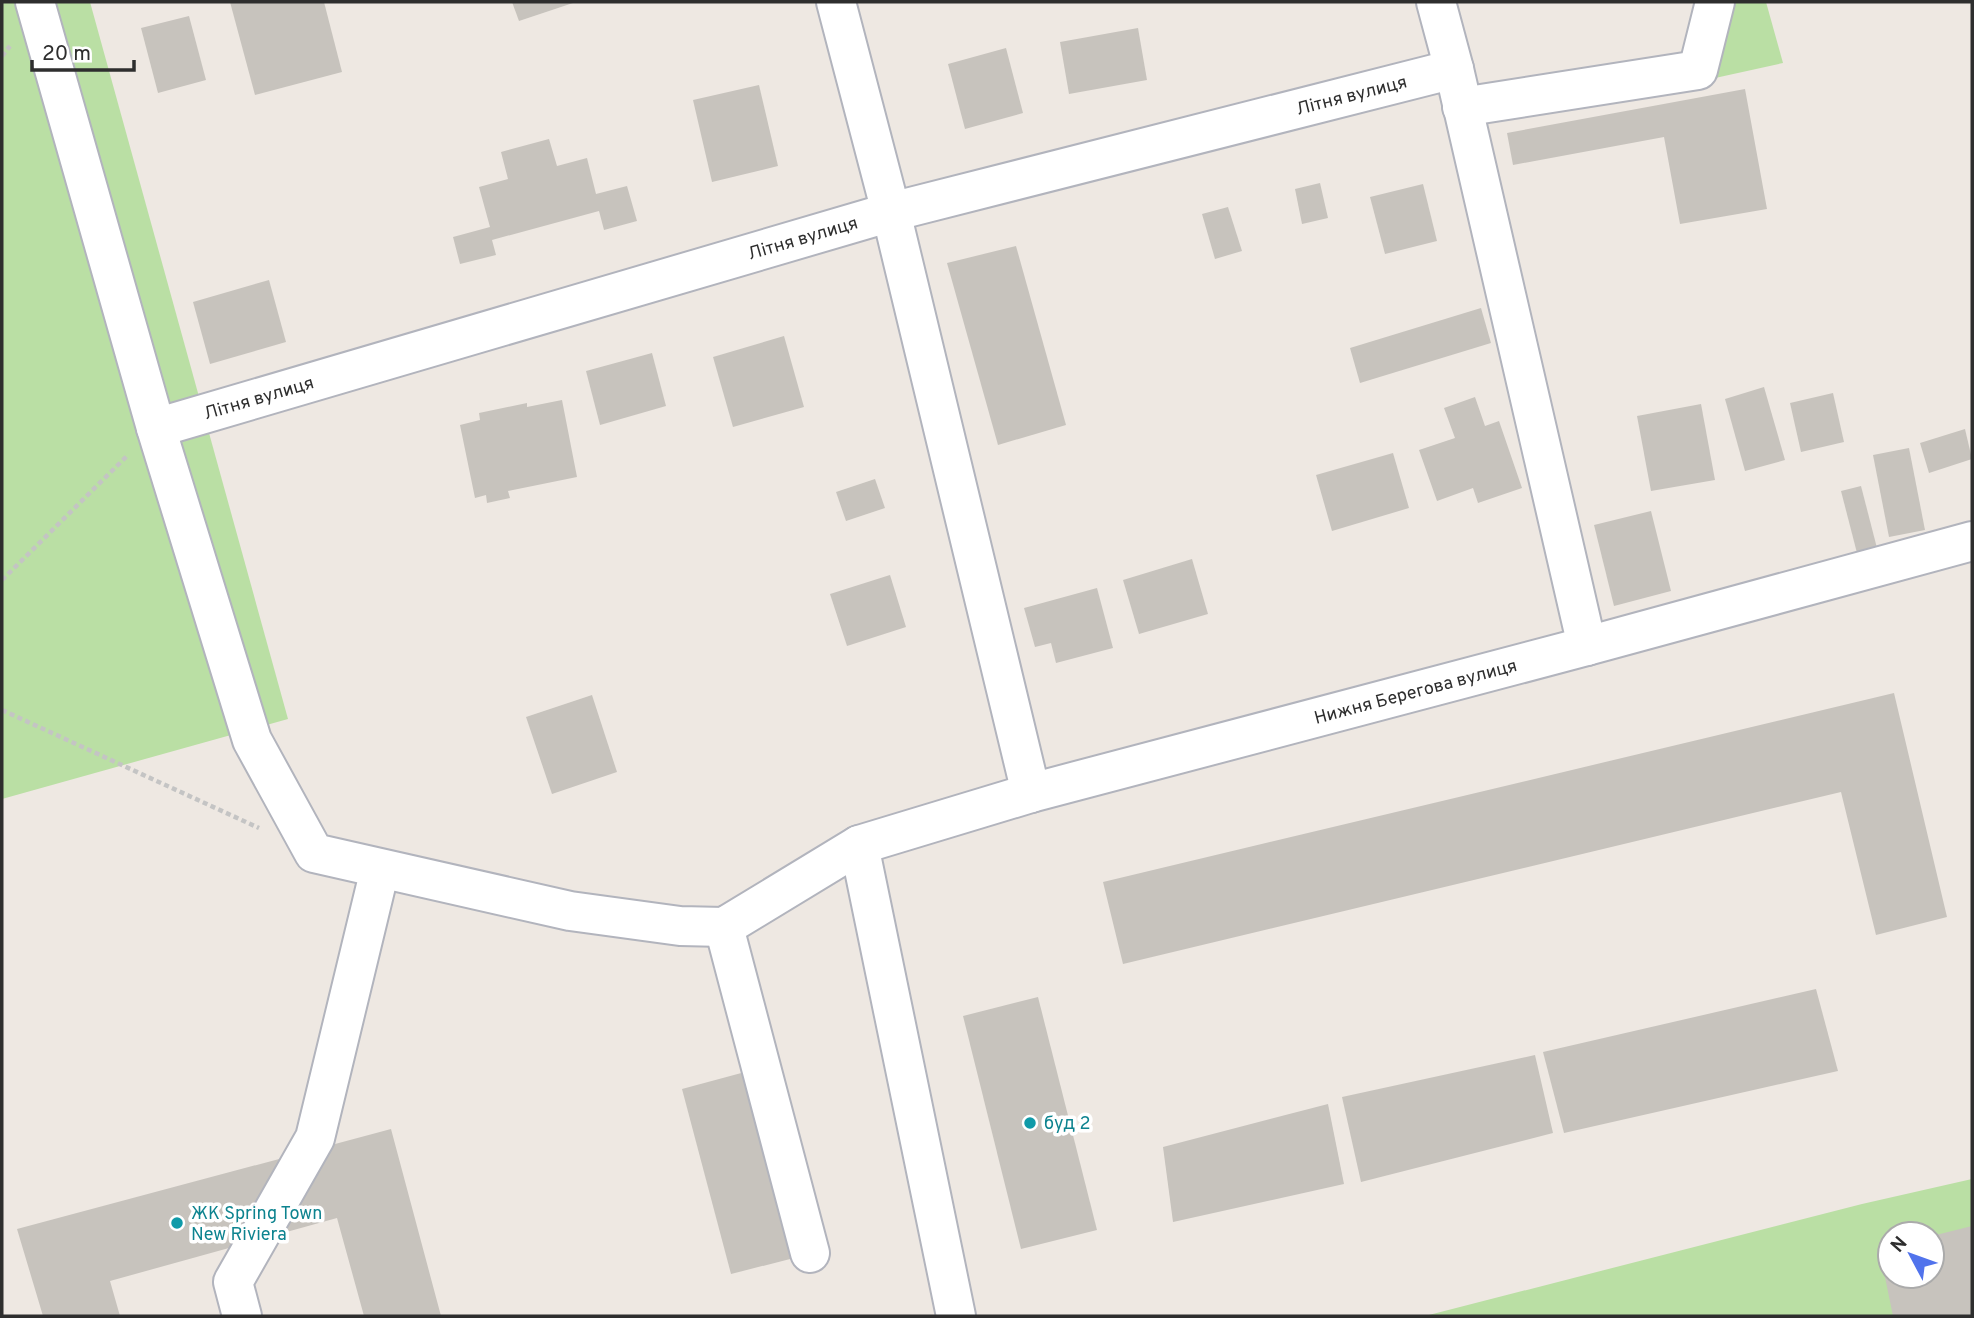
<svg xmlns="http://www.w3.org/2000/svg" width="1974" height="1318" viewBox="0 0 1974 1318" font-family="Overpass,sans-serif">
<rect width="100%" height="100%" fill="#eee8e2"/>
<g fill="#badfa4" fill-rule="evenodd">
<path d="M2 2H90L288 719 2 799Z"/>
<path d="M1722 2H1766L1783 63 1706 80Z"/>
<path d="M1972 1179V1316H1425L1862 1204ZM1890 1234H1932V1276H1890Z"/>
</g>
<g fill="#c7c3bd">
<path d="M230 2H324L342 72 255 95Z"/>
<path d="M512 2H576L519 21Z"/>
<path d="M189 16 206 80 158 93 141 28Z"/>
<path d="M1138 28 1147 80 1069 94 1060 42Z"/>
<path d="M1006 48 1023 113 965 129 948 64Z"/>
<path d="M759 85 778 166 712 182 693 100Z"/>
<path d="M1745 89 1767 209 1680 224 1664 137 1513 165 1507 133Z"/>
<path d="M549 139 557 166 587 158 596 194 627 186 637 221 604 230 599 211 492 240 496 255 460 264 453 237 490 227 479 187 508 179 501 152Z"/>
<path d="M1320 183 1328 218 1302 224 1295 189Z"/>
<path d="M1423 184 1437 241 1385 254 1370 197Z"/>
<path d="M1228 207 1242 251 1215 259 1202 214Z"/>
<path d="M1016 246 1066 425 998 445 947 263Z"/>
<path d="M269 280 286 342 210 364 193 302Z"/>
<path d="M1481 308 1491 343 1360 383 1350 348Z"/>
<path d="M784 336 804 407 733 427 713 357Z"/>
<path d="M652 353 666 406 600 425 586 371Z"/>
<path d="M1764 387 1785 460 1745 471 1725 399Z"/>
<path d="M1833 393 1844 442 1801 452 1790 403Z"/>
<path d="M1475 397 1485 426 1499 421 1522 488 1478 503 1473 488 1437 501 1419 450 1455 438 1444 408Z"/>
<path d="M562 400 577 477 508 491 510 498 487 503 486 495 475 498 460 425 480 420 479 413 527 403V407Z"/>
<path d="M1701 404 1715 480 1651 491 1637 416Z"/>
<path d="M1965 429 1972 459 1929 473 1920 443Z"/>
<path d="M1909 448 1925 530 1889 537 1873 455Z"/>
<path d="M1393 453 1409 508 1332 531 1316 475Z"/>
<path d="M875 479 885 508 846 521 836 492Z"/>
<path d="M1861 486 1877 548 1857 553 1841 491Z"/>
<path d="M1651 511 1671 591 1614 606 1594 525Z"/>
<path d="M1192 559 1208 614 1139 634 1123 580Z"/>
<path d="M890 575 906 627 847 646 830 594Z"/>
<path d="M1097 588 1113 648 1056 663 1051 643 1035 647 1024 608Z"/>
<path d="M1894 693 1947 917 1876 935 1841 792 1123 964 1103 882Z"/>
<path d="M592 695 617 772 552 794 526 717Z"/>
<path d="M1816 989 1838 1071 1564 1133 1543 1052Z"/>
<path d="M1038 997 1097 1230 1021 1249 963 1016Z"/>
<path d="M1535 1055 1553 1133 1361 1182 1342 1097Z"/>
<path d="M745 1072 794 1258 731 1274 682 1089Z"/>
<path d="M1328 1104 1344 1184 1173 1222 1163 1147Z"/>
<path d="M391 1129 441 1316H364L337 1218 110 1281 120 1316H43L17 1229Z"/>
<path d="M1972 1226V1316H1893L1879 1248 1890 1246V1276H1932V1236Z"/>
</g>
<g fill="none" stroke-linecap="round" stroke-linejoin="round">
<defs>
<g id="minor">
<path id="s1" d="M35 2 156 428 252 740 314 853 570 911 680 926 724 927 859 845 1031 793 1587 646 1972 541"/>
<path d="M836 2 891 212 1031 793"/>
<path d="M1436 2 1454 69 1587 646"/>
<path d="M1462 107 1698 70 1715 2"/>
<path id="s2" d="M156 428 891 212 1454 69"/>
<path d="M859 845 956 1316"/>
<path d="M724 927 810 1253"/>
<path d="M242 1316 233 1282 315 1138 380 869"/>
</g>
</defs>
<use href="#minor" stroke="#b2b4bd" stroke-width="42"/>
<g stroke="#c4c4c4" stroke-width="4.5" stroke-dasharray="5 3.5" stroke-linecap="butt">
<path d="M2 56 10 46"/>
<path d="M2 580 128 455"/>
<path d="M2 710 259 828"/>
</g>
<use href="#minor" stroke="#fff" stroke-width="38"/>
</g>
<g fill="#0f9aa8" stroke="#fff" stroke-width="2.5">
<circle cx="1030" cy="1123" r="7"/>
<circle cx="177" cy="1223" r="7"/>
</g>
<g text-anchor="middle" stroke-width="7" stroke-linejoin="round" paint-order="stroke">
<g font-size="18" fill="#2e2e2e" stroke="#fff">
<text dy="6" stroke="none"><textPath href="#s2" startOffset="1241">Літня вулиця</textPath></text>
<text dy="6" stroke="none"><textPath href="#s2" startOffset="674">Літня вулиця</textPath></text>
<text dy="6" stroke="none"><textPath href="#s2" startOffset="107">Літня вулиця</textPath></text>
<text dy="6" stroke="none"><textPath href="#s1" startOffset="2051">Нижня Берегова вулиця</textPath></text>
</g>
<g font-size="18" fill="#0d838f" stroke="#fff" text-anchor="start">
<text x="1044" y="1129">буд 2</text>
<text x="191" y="1219">ЖК Spring Town<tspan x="191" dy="21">New Riviera</tspan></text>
</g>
</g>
<rect width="1974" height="1318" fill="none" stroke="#2e2e2e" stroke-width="7"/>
<g transform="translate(1911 1255) rotate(311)"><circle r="33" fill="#ffffff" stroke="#ababab" stroke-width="2"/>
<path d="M0-5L12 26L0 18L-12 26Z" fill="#5173ec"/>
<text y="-10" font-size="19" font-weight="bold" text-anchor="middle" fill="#2e2e2e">N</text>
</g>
<path d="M32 60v10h102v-10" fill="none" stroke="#2e2e2e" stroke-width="3.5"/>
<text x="42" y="60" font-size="21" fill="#2e2e2e" stroke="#ffffff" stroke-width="5" paint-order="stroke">20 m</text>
</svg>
